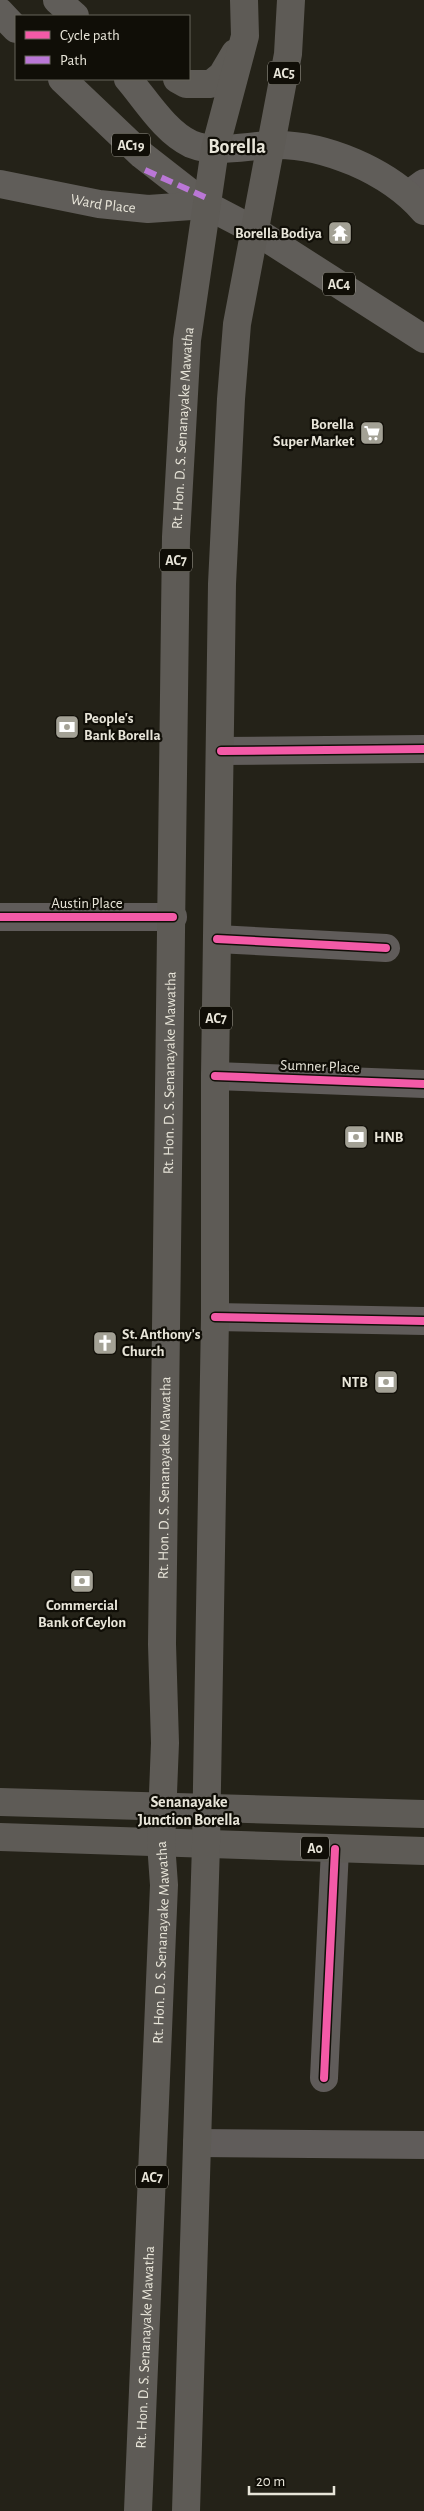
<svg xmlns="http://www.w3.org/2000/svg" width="424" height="2511" viewBox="0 0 424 2511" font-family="'Alegreya Sans',sans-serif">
<rect width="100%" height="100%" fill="#242218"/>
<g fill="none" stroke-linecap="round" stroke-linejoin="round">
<g stroke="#605c5a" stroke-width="28">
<path d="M409 194 424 183"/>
<path d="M221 751 424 749"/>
<path d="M0 917H173"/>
<path d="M217 939 386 948"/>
<path d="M215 1076 424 1084"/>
<path d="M215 1317 424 1321"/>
<path d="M324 2078 335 1849"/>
<path d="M197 2143 424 2145"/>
</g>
<g stroke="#605d59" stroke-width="28">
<path d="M57 0 75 16"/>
<path d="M0 12 16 29"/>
<path d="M62 79 142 155 206 205 254 230 424 339"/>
<path d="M128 79C146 100 165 132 191 144 216 154 245 146 271 145 324 143 389 171 424 211"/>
<path id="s1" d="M0 184 99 204 148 209 206 205"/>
</g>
<g stroke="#5e5b56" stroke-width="28">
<path d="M177 79 186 84H211L222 75 235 53"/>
<path d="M0 1802 424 1814"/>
<path d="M0 1837 424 1851"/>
<path id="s2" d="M138 2511 164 1885 161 1843 165 1743 162 1644 176 537 187 340 215 149 245 36 244 0"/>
<path d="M186 2511 206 1844 215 1317V1076L222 584 231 399 237 324 288 54 291 0"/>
</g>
<path stroke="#ba77d6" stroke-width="6" stroke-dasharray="12 6" stroke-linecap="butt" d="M145 170 209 199"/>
<defs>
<g id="cycleway">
<path d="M221 751 424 749"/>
<path d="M0 917H173"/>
<path d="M217 939 386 948"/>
<path d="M215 1076 424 1084"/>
<path d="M215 1317 424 1321"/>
<path d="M324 2078 335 1849"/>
</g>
</defs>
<use href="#cycleway" stroke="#100e07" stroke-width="11"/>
<use href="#cycleway" stroke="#f35aa7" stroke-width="8"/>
</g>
<defs>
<symbol id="temple-square" viewBox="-11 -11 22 22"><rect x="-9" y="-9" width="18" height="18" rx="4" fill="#a3a195" stroke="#100e07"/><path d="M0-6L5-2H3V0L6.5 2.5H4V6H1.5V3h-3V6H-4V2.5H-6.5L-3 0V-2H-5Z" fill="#fff"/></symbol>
<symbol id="supermarket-square" viewBox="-11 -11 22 22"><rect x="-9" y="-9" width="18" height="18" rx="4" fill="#a3a195" stroke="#100e07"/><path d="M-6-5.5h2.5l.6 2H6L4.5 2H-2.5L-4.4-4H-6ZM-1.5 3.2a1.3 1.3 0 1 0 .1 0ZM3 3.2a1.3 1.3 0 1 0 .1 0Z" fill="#fff"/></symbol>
<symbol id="bank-square" viewBox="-11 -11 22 22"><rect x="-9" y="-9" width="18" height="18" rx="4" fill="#a3a195" stroke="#100e07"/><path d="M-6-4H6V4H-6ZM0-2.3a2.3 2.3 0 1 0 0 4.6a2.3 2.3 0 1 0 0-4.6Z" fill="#fff"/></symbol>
<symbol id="church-square" viewBox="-11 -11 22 22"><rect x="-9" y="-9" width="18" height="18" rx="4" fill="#a3a195" stroke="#100e07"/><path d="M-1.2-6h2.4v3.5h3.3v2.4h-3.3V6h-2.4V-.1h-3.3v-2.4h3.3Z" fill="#fff"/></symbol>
</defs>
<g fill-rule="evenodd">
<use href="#temple-square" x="326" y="219" width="28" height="28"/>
<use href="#supermarket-square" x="358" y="419" width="28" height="28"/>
<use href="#bank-square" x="53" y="713" width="28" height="28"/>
<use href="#bank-square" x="342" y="1123" width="28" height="28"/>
<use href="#church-square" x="91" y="1329" width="28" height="28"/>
<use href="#bank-square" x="372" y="1368" width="28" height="28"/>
<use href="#bank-square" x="68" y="1567" width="28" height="28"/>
</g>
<g text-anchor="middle" stroke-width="4.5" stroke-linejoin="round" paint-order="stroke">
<g fill="#100e07" stroke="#a7a49a" stroke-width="1">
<rect x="268" y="61.5" width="32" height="23" rx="4"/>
<rect x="112" y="133.5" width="38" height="23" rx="4"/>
<rect x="323" y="272.5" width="32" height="23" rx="4"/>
<rect x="160" y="548.5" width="32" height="23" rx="4"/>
<rect x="200" y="1006.5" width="32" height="23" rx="4"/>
<rect x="301" y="1836.5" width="28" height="23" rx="4"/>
<rect x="136" y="2165.5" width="32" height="23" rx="4"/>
</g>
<g font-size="14" font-weight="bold" fill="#e8e5d9">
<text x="284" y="78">AC5</text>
<text x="131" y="150">AC19</text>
<text x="339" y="289">AC4</text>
<text x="176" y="565">AC7</text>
<text x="216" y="1023">AC7</text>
<text x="315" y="1853">A0</text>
<text x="152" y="2182">AC7</text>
</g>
<g font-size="15" fill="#e8e5d9" stroke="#100e07">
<text dy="5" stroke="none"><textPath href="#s1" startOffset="105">Ward Place</textPath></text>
<text dy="5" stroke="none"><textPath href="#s2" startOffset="2084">Rt. Hon. D. S. Senanayake Mawatha</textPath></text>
<text x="87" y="908">Austin Place</text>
<text transform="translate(320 1066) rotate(2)" y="5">Sumner Place</text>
<text dy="5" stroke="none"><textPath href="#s2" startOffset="1439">Rt. Hon. D. S. Senanayake Mawatha</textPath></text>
<text dy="5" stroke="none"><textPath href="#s2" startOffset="1034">Rt. Hon. D. S. Senanayake Mawatha</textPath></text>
<text dy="5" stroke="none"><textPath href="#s2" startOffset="569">Rt. Hon. D. S. Senanayake Mawatha</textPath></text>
<text dy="5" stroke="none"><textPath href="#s2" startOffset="164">Rt. Hon. D. S. Senanayake Mawatha</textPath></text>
</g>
<g font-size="15" font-weight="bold" fill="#e8e5d9" stroke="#100e07" text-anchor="end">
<text x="322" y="238">Borella Bodiya</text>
<text x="354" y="429">Borella<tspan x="354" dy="17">Super Market</tspan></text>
<text x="84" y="723" text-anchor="start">People's<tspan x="84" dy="17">Bank Borella</tspan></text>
<text x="374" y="1142" text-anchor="start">HNB</text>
<text x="122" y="1339" text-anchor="start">St. Anthony's<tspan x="122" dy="17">Church</tspan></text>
<text x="368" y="1387">NTB</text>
<text x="82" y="1610" text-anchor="middle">Commercial<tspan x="82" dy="17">Bank of Ceylon</tspan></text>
</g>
<g font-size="16" font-weight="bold" fill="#e8e5d9" stroke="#100e07">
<text x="189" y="1807">Senanayake<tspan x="189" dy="18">Junction Borella</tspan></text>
</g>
<g font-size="20" font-weight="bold" fill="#e8e5d9" stroke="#100e07">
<text x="237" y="153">Borella</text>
</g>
</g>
<rect x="15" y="15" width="175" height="65" fill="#100e07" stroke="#66645b"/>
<rect x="25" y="31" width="25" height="8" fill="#f35aa7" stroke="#66645b"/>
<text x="60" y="40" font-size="15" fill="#e8e5d9">Cycle path</text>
<rect x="25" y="56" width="25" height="8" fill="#ba77d6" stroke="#66645b"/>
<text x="60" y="65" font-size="15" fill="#e8e5d9">Path</text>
<path d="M249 2486v8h85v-8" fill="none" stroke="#e8e5d9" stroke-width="2.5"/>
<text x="256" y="2486" font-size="15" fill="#e8e5d9" stroke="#100e07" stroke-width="4" paint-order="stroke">20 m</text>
</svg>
